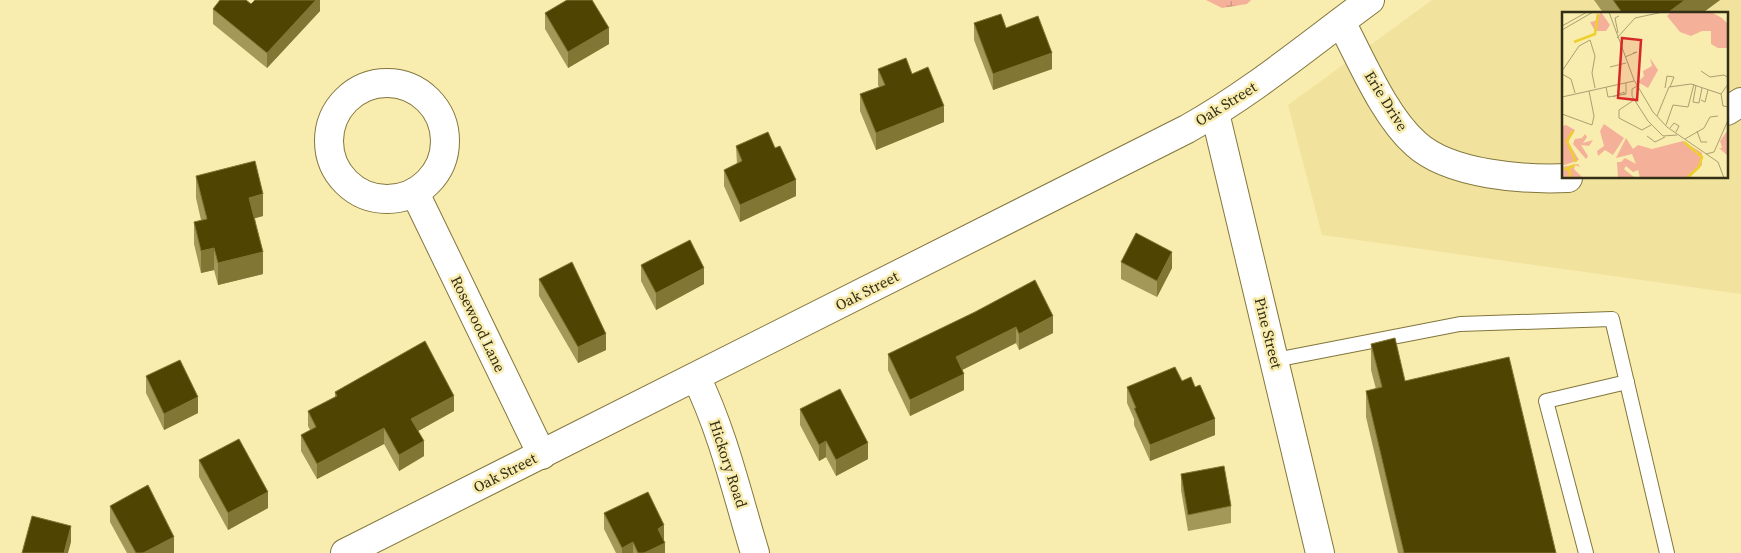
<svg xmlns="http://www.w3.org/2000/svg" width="1741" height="553" viewBox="0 0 1741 553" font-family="'Source Serif 4',serif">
<defs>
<pattern id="wetland-marsh" width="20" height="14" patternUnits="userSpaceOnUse" patternTransform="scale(1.25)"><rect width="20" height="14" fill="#f5b09a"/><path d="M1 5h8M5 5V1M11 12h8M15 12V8" fill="none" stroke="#c7907d"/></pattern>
</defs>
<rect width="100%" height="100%" fill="#f9ecaf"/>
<path fill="#f1e39d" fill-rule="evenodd" d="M1432 0H1741V294L1322 235 1288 105ZM1564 14H1727V178H1564Z"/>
<path fill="url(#wetland-marsh)" d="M1206 0H1251L1247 4 1222 8Z"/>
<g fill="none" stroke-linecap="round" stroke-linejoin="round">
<defs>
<g id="lane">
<path d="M1275 360 1460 324 1612 319 1667 553"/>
<path d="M1586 553 1546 401 1627 382"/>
</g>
<g id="street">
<path d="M1341 22C1361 59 1384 116 1416 144 1450 175 1525 180 1568 178"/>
<circle cx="387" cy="141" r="58"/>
<path d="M1727 111 1741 102"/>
<path d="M415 193 542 455"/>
<path d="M696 377C723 432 737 494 755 553"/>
</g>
<g id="secondary">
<path d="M1215 113 1320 553"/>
<path d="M345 553 1187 129C1253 92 1310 44 1370 0"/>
</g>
</defs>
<use href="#lane" stroke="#82763d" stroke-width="16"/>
<use href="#street" stroke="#82763d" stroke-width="30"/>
<use href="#secondary" stroke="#82763d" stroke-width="30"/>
<use href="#lane" stroke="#fff" stroke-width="14"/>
<use href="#street" stroke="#fff" stroke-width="28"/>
<use href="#secondary" stroke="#fff" stroke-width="28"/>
</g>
<g fill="#a49858">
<path d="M320 0V11L267 68 213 24V9L251 4Z"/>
<path d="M1594 0H1720L1701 14H1604Z"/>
<path d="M545 13 609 44 568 68 545 29Z"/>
<path d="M974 23 1006 28 1052 69 993 90 974 40Z"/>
<path d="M878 69 912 74 944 122 876 150 860 111V94L879 87 878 85Z"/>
<path d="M736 146 796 196 740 222 724 186V170L737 164Z"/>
<path d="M196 176 263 216 255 218 263 274 218 285 214 270 201 273 194 244V222L201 220 196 198Z"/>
<path d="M1121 262 1172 268 1157 297 1121 279Z"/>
<path d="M641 265 704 284 656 310 641 281Z"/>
<path d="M539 279 606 350 578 363 539 296Z"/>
<path d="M975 312 1053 333 1019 350 1016 343 962 370 964 390 910 416 888 370V354Z"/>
<path d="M1371 344 1405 381 1556 553H1398L1366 417V391L1376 389 1371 370Z"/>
<path d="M146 376 198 413 164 430 146 393Z"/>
<path d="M1182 381 1215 435 1150 461 1134 425V419L1127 403V387Z"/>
<path d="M335 392 454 411 418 431 424 456 399 471 384 444 317 479 301 451V435L310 430 308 426V411L335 397Z"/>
<path d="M800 409 868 459 836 476 826 457 819 461 800 425Z"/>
<path d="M199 460 268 508 228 530 199 477Z"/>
<path d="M1181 474 1231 506V523L1188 531 1181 490Z"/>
<path d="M110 506 174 553H127L110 522Z"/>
<path d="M604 513 664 541 665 553H616L604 529Z"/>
</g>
<g fill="#827635">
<path d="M316 0H320V11L267 68V53Z"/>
<path d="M1685 0H1720L1701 14H1666Z"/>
<path d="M609 28V44L568 68V52Z"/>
<path d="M1052 53V69L993 90V74Z"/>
<path d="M944 106V122L876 150V133Z"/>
<path d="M796 180V196L740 222V205Z"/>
<path d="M263 194V216L249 220V198Z"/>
<path d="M214 248V270L201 273V251Z"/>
<path d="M263 252V274L218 285V263Z"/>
<path d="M1172 252V268L1157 297V281Z"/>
<path d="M704 268V284L656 310V293Z"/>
<path d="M1053 316V333L1019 350V334Z"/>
<path d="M1016 327V343L956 373V357Z"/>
<path d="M606 334V350L578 363V347Z"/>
<path d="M964 374V390L910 416V400Z"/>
<path d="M454 396V411L411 435V419Z"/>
<path d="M198 397V413L164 430V414Z"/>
<path d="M1215 419V435L1150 461V445Z"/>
<path d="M384 428V444L317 479V464Z"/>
<path d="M424 441V456L399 471V455Z"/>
<path d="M826 441V457L819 461V445Z"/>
<path d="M868 443V459L836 476V460Z"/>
<path d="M268 492V508L228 530V513Z"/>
<path d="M664 525V542L658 529Z"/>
<path d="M71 526V542L68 553H64Z"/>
<path d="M174 537V553H143Z"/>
<path d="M633 542V553H622V548Z"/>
<path d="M665 543V553H644Z"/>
</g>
<g fill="#4f4401" stroke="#827635">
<path d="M220 0H246L251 4 255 0H316L267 53 213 9Z"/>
<path d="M567 0H592L609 28 568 52 545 13Z"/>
<path d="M1613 0H1685L1666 14H1623Z"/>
<path d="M1001 14 1006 28 1038 16 1052 53 993 74 974 23Z"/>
<path d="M906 58 912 74 928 67 944 106 876 133 860 94 885 85 878 69Z"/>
<path d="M768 132 775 148 780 146 796 180 740 205 724 170 742 161 736 146Z"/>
<path d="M255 161 263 194 249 198 263 252 218 263 214 248 201 251 194 222 207 219 196 176Z"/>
<path d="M1136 233 1172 252 1157 281 1121 262Z"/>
<path d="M690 240 704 268 656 293 641 265Z"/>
<path d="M572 262 606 334 578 347 539 279Z"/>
<path d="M1035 280 1053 316 1019 334 1016 327 956 357 964 374 910 400 888 354 975 312Z"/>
<path d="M1395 338 1405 381 1509 357 1556 553H1404L1366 391 1382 387 1371 344Z"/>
<path d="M425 341 454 396 411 419 424 441 399 455 384 428 317 464 301 435 316 427 308 411 337 396 335 392Z"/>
<path d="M180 360 198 397 164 414 146 376Z"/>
<path d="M1175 367 1182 381 1191 377 1195 387 1200 385 1215 419 1150 445 1134 408H1136L1127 387Z"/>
<path d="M840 389 868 443 836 460 826 441 819 445 800 409Z"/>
<path d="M239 439 268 492 228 513 199 460Z"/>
<path d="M1224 466 1231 506 1188 515 1181 474Z"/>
<path d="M148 485 174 537 143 553H136L110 506Z"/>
<path d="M648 492 664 525 658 529 665 543 644 553H638L633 542 622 548 604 513Z"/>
<path d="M32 516 71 526 64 553H22Z"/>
</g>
<g text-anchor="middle" stroke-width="5" stroke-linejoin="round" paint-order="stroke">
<g font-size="15" fill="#332e16" stroke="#f9ecaf">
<text transform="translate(1386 101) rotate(58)" y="5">Erie Drive</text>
<text transform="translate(1226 104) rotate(-32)" y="5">Oak Street</text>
<text transform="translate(867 291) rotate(-27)" y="5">Oak Street</text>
<text transform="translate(478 324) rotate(64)" y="5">Rosewood Lane</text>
<text transform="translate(1268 333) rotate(76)" y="5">Pine Street</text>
<text transform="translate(728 464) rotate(72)" y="5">Hickory Road</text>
<text transform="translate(505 473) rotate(-27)" y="5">Oak Street</text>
</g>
</g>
<g transform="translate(1562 12)">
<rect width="166" height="166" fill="#f9ecaf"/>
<path d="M39 0 48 13 44 19H33L28 10 33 9ZM109 0H149L160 6 166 12V36H156L149 32V19H140L129 24 118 20 105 4ZM88 46 96 58 86 76 76 70 82 64 81 59 90 54ZM42 112 62 126 51 143 43 138 36 144 35 139 42 134 38 119ZM4 113 13 118 6 130 17 148 0 154V114ZM166 118V143H165L157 136H160L158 129ZM23 122 25 125 21 131 31 128 27 134 19 133 26 144 24 147 11 132 13 127 20 126ZM64 126 71 137 76 133 90 137 121 129 140 141V153L127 166H78L76 158 71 160 64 154 62 157 73 166H56L55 150H59L63 146 74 152 70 142 54 146ZM16 152 18 155 13 153 12 157 21 166H0V155Z" fill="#f5b09a"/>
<path fill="none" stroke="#edd02e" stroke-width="2.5" d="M12 30 33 22 36 2M11 119 5 129 14 150M122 130 140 145 137 155 125 166M8 166V159L4 157 13 153"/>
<path fill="none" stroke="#aaa072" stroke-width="1" d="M47 0 72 68 91 100 105 115 156 150 162 166M0 14 25 0M0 18 31 0M56 21 53 6 57 4M55 26 73 6 101 0M63 45 75 40 71 41M48 55 64 51M0 59 17 34 28 28 33 44 30 61 33 76M139 59 148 65 162 63 167 66M0 62 9 67 13 81M167 71 159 82 161 94 167 95M134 73 131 90 137 91 140 76M75 74 70 77V84L86 109 101 124 115 123M44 75 46 85 64 82V71M103 76 105 64 112 65 108 75M0 85 72 69M51 85 62 80V83M72 88 57 98V106L80 118 89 113M139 88 143 90 146 78M0 102 30 113 32 104 27 79M95 104 107 75 129 72 159 82M104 113 111 93 126 95 132 72M108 116 112 111 117 114 114 120M135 119 139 130H145M85 124 93 130 103 125M123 127 142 116 148 105 156 104M144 142 152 140 167 106"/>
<path fill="#d62828" fill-opacity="0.15" stroke="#d62828" stroke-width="2.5" d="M60 26 79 28 75 88 56 86Z"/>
<rect width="166" height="166" fill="none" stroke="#332e16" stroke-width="2.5"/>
</g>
</svg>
